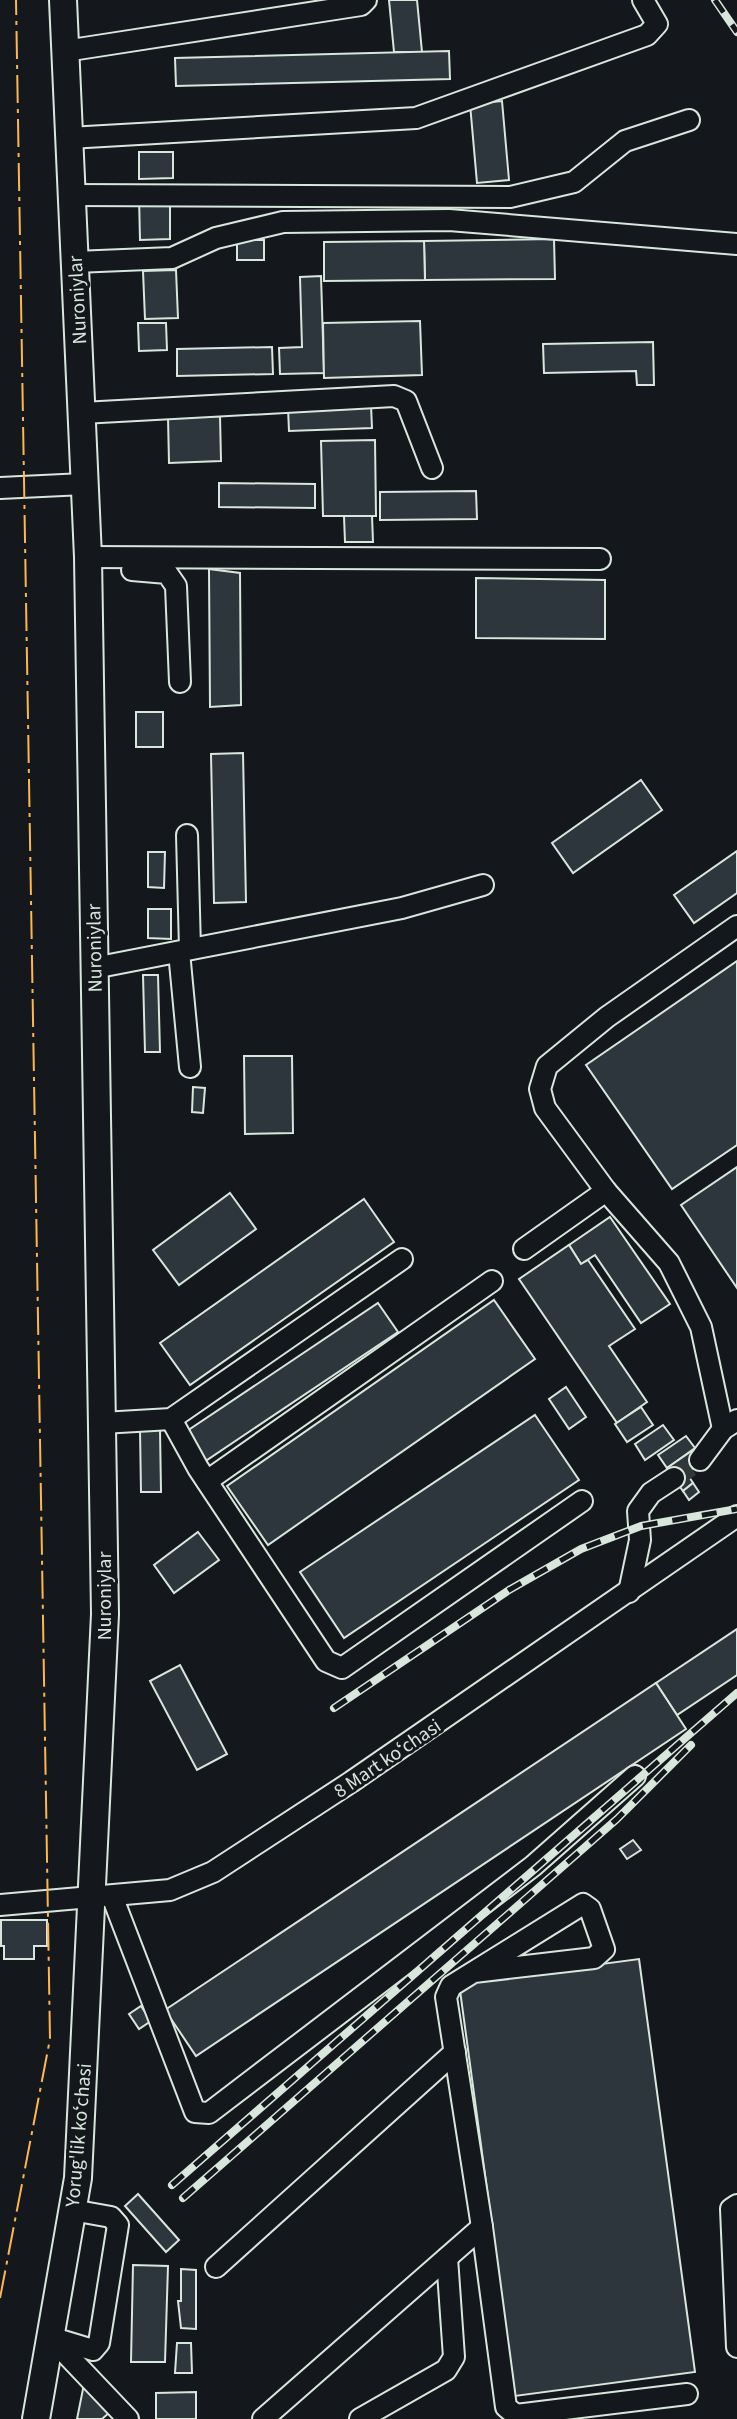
<svg xmlns="http://www.w3.org/2000/svg" width="737" height="2419" viewBox="0 0 737 2419" font-family="'Source Sans 3',sans-serif">
<rect width="100%" height="100%" fill="#14181c"/>
<g fill="#2c363c" stroke="#d8e6dc" stroke-width="2">
<path d="M389 0H417L422 52H394Z"/>
<path d="M449 51 450 79 176 86 175 58Z"/>
<path d="M502 101 509 180 477 183 470 104Z"/>
<path d="M139 152H173V178L139 179Z"/>
<path d="M139 196H170V239L140 240Z"/>
<path d="M554 239 555 279 425 280 424 241Z"/>
<rect x="237" y="240" width="27" height="20"/>
<path d="M424 241 425 280 324 281V242Z"/>
<path d="M176 270 178 318 145 319 143 271Z"/>
<path d="M321 276 324 373 280 374 279 348 302 347 300 277Z"/>
<path d="M420 321 422 375 324 378 323 323Z"/>
<path d="M138 323H166L167 350 139 351Z"/>
<path d="M653 342 654 385H637L636 371 544 373 543 344Z"/>
<path d="M272 347 273 374 177 376V349Z"/>
<path d="M371 405 372 428 289 431 288 408Z"/>
<path d="M220 416 221 461 169 463 168 417Z"/>
<path d="M375 440 376 516H323L321 441Z"/>
<path d="M219 483 315 484V508L219 507Z"/>
<path d="M476 491 477 519 380 520V492Z"/>
<path d="M344 516H372L373 542H345Z"/>
<path d="M209 569 240 573 241 705 210 707Z"/>
<path d="M476 578 605 580V639L476 638Z"/>
<rect x="136" y="712" width="27" height="35"/>
<path d="M243 753 246 902 214 903 211 754Z"/>
<path d="M641 780 662 810 573 873 552 843Z"/>
<path d="M737 851V893L694 923 674 895Z"/>
<path d="M148 852H165L164 888 148 887Z"/>
<path d="M148 909H171V939L148 938Z"/>
<path d="M737 961V1145L672 1189 586 1065Z"/>
<path d="M143 975H158L160 1052H145Z"/>
<path d="M244 1056H292L293 1133 245 1134Z"/>
<path d="M193 1087 205 1088 203 1113 192 1112Z"/>
<path d="M737 1167V1288L681 1205Z"/>
<path d="M230 1193 256 1229 179 1285 153 1250Z"/>
<path d="M364 1199 394 1242 190 1385 160 1343Z"/>
<path d="M610 1217 670 1304 641 1323 595 1255 581 1264 569 1245Z"/>
<path d="M569 1245 581 1264 588 1260 635 1329 609 1346 647 1402 617 1423 519 1279Z"/>
<path d="M494 1300 535 1359 268 1545 227 1486Z"/>
<path d="M378 1303 398 1332 204 1462 184 1433Z"/>
<path d="M566 1387 586 1417 569 1429 549 1399Z"/>
<path d="M641 1407 653 1425 627 1442 615 1424Z"/>
<path d="M535 1415 579 1480 344 1638 300 1572Z"/>
<path d="M663 1425 674 1440 645 1460 635 1444Z"/>
<path d="M140 1430H160L161 1492H141Z"/>
<path d="M686 1436 695 1448 667 1468 658 1455Z"/>
<path d="M693 1450 702 1462 675 1480 667 1468Z"/>
<path d="M686 1472 693 1483 683 1491 675 1480Z"/>
<path d="M693 1483 699 1492 689 1500 683 1491Z"/>
<path d="M198 1532 219 1560 174 1593 154 1565Z"/>
<path d="M737 1629V1675L677 1715 656 1683Z"/>
<path d="M180 1665 227 1754 197 1770 150 1681Z"/>
<path d="M656 1683 686 1729 196 2056 165 2010Z"/>
<path d="M633 1840 641 1850 627 1859 620 1849Z"/>
<path d="M1 1920H47V1946H34V1959H4V1946H1Z"/>
<path d="M639 1959 695 2372 515 2396 459 1983Z"/>
<path d="M141 2006 151 2021 139 2029 129 2014Z"/>
<path d="M138 2194 179 2240 166 2252 125 2206Z"/>
<path d="M133 2265 168 2266 165 2362H131Z"/>
<path d="M181 2269 196 2270V2329L181 2328 178 2301H181Z"/>
<path d="M177 2343H191L192 2373H175Z"/>
<path d="M84 2384 110 2412 102 2419H77Z"/>
<path d="M196 2392V2419H156V2393Z"/>
</g>
<g fill="none" stroke-linecap="round" stroke-linejoin="round">
<path stroke="#313739" stroke-width="20" stroke-dasharray="20 10" stroke-linecap="butt" d="M674 1478 700 1460"/>
<defs>
<g id="minor">
<path d="M65 51 361 5 366 0"/>
<path d="M69 138 416 118 647 35 657 24 643 0"/>
<path d="M72 195 510 197 574 182 625 141 689 120"/>
<path d="M75 262 172 258 216 238 283 222 449 220 737 244"/>
<path d="M82 413 394 396 406 401 432 468"/>
<path d="M0 488 84 484"/>
<path d="M88 557 600 559"/>
<path d="M132 570 167 573 176 586 180 682"/>
<path d="M187 835 190 949"/>
<path d="M179 952 190 1067"/>
<path d="M94 968 402 908 483 885"/>
<path d="M524 1249 606 1191"/>
<path d="M171 1419 198 1468 326 1661 342 1668 582 1501"/>
<path d="M102 1423 171 1419 402 1259"/>
<path d="M723 1429 701 1327 669 1263 606 1191 545 1108 540 1089 547 1066 607 1017 737 926"/>
<path d="M700 1460 723 1429 737 1420"/>
<path d="M207 1481 492 1281"/>
<path d="M629 1592 640 1540 638 1511 651 1493 674 1478"/>
<path d="M112 1896 195 2112 209 2113 533 1866 635 1776"/>
<path d="M0 1905 170 1890 213 1872 351 1782 737 1516"/>
<path d="M474 1972 594 1958 604 1949 590 1909 583 1904 451 1986 446 1997 482 2227 506 2407 516 2415 687 2394"/>
<path d="M737 2205 731 2209 737 2347"/>
<path d="M216 2267 455 2052"/>
<path d="M50 2337 93 2350 99 2343 118 2225 111 2217 72 2210"/>
<path d="M53 2340 128 2419"/>
<path d="M263 2419 482 2227"/>
<path d="M360 2419 446 2370 454 2357 447 2258"/>
</g>
<path id="major" d="M36 2419 78 2178 105 1614 88 557 63 0"/>
</defs>
<use href="#minor" stroke="#d8e6dc" stroke-width="24"/>
<use href="#major" stroke="#d8e6dc" stroke-width="30"/>
<use href="#minor" stroke="#14181c" stroke-width="20"/>
<use href="#major" stroke="#14181c" stroke-width="26"/>
<defs>
<g id="rail">
<path d="M715 0 737 32"/>
<path d="M334 1708 509 1590 581 1549 641 1526 737 1509"/>
<path d="M172 2185 737 1693"/>
<path d="M183 2198 617 1819 691 1745"/>
</g>
</defs>
<use href="#rail" stroke="#d8e6dc" stroke-width="8"/>
<use href="#rail" stroke="#14181c" stroke-width="5" stroke-dasharray="15" stroke-linecap="butt"/>
<path stroke="#ffb74d" stroke-width="2" stroke-dasharray="28 6 4 6" stroke-linecap="butt" d="M0 2298 50 2039 16 0"/>
</g>
<g text-anchor="middle" stroke-width="6" stroke-linejoin="round" paint-order="stroke">
<g font-size="20" fill="#d8e6dc" stroke="#14181c">
<text transform="translate(77 300) rotate(-93)" y="7">Nuroniylar</text>
<text transform="translate(94 948) rotate(-91)" y="7">Nuroniylar</text>
<text transform="translate(104 1596) rotate(-90)" y="7">Nuroniylar</text>
<text transform="translate(387 1758) rotate(-34)" y="7">8 Mart koʻchasi</text>
<text transform="translate(78 2135) rotate(-85)" y="7">Yorug'lik koʻchasi</text>
</g>
</g>
</svg>
